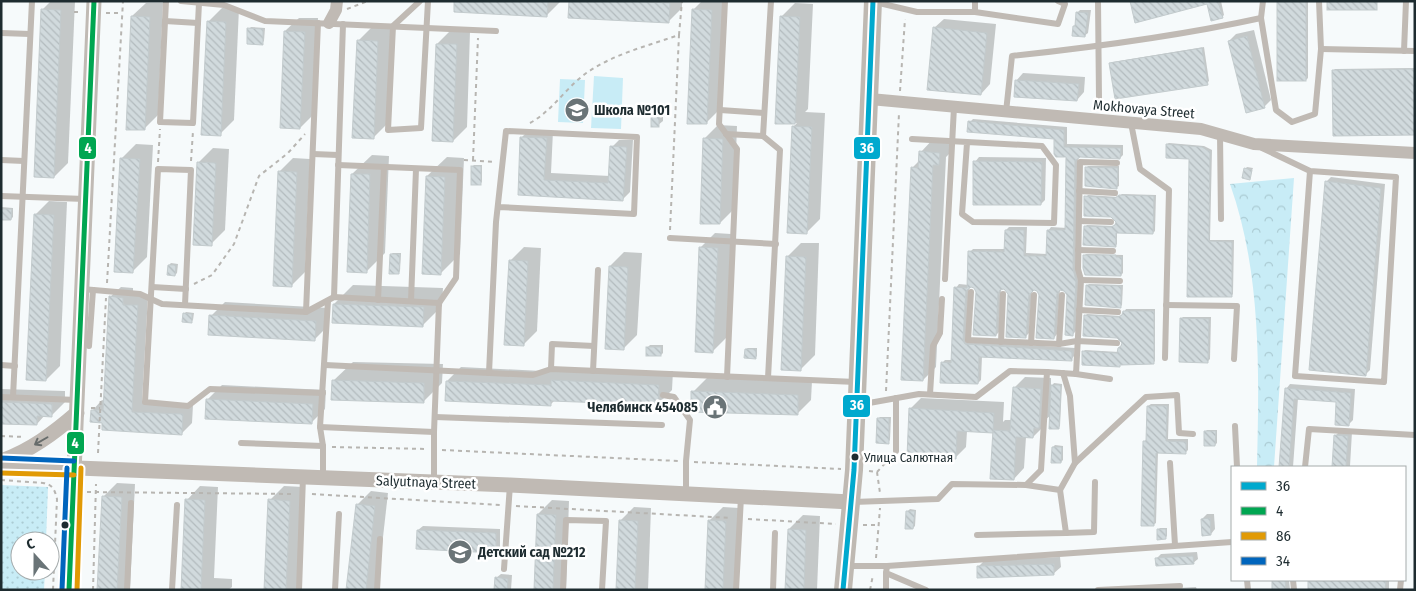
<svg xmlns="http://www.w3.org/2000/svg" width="1416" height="591" viewBox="0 0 1416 591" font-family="'Fira Sans Condensed',sans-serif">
<defs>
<pattern id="forest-crowns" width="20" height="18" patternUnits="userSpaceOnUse" patternTransform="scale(1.25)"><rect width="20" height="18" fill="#c8ecf6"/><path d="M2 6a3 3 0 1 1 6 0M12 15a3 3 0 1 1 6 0" fill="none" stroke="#abcbd3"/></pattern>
<pattern id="park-dots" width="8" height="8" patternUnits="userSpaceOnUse" patternTransform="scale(1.25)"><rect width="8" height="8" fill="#c8ecf6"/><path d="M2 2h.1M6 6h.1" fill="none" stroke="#abcbd3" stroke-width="1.8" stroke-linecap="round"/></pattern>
<pattern id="building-back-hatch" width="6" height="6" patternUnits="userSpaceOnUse" patternTransform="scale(1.25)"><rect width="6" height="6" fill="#d1dadd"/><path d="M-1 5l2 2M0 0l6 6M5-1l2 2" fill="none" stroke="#b3bbbe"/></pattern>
</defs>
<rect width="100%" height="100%" fill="#f6fafb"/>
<g fill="#c8ecf6">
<path d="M594 76 623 78 621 129 591 128Z"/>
<path d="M560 79 585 80 583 123 558 122Z"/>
</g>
<path fill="url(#forest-crowns)" d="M1294 178 1274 467H1257C1259 373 1262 274 1230 184Z"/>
<path fill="url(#park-dots)" d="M1 485 48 487 46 541H20V571H45L44 590H1Z"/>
<g fill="#0003">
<path d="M51 1H75L68 163 54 177 42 10Z"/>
<path d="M455 1H561L547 15Z"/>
<path d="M570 1H682V8L668 22Z"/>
<path d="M702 1H725L720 109 706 123 693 10Z"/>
<path d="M1131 1H1221L1224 15 1222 17 1208 3Z"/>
<path d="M1278 1H1308V78L1306 80Z"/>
<path d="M146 3H163L158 115 144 129 132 16Z"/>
<path d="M795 3 813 4 808 109 805 112 825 113 820 219 806 233 794 126 797 123 776 122 781 17Z"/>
<path d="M222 8H239L234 120 220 134 208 22Z"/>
<path d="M1080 10H1091L1088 33 1084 36 1074 26 1077 23V13Z"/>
<path d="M299 18H318L314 114 300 128 285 31Z"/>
<path d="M944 19 996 24 990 84 981 94 934 28Z"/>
<path d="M251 27 265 28 264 41 262 43 249 29Z"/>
<path d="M372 27 392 28 387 124 373 138 358 41Z"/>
<path d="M451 30 470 31 467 127 453 141 437 44Z"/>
<path d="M1254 30 1271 100 1264 107 1229 41 1236 34Z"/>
<path d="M1204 47 1209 81 1207 83 1111 64 1113 62Z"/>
<path d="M1415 68V134L1333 71 1335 69Z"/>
<path d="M1023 73 1085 77 1084 92 1077 100 1016 81Z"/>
<path d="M657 107H663V121L658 125 652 111Z"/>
<path d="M973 119 1067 127V144L1123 145V155L1120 158 1080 156 1078 157 1076 265 1079 277 1076 331 1073 334 1068 295 1065 289H1060L1057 334 1054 338 1038 290 1034 289 1032 290 1029 333 1026 336 1009 294 1004 288 1001 289 999 332 996 335 975 287 971 286 969 287 966 336 968 341 1075 348 1074 356 1071 360 982 356 981 380 978 383 942 363 945 360H953L956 288 959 284 969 285 970 252 973 249H1006V230L1009 227H1027L1026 253 1047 254 1048 231 1051 227 1067 228 1068 156 1056 138 970 122Z"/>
<path d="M718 125 737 126 734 209 720 223 704 139Z"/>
<path d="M529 130 553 131 551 173 610 176 612 147 619 140H633L630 192 623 199 519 194 522 137Z"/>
<path d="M934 138 953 140 952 151 946 157 936 367 923 380 912 168 920 160 921 152Z"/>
<path d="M1169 143 1204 146 1212 150 1210 240H1234L1233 294 1231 296 1189 295 1190 158 1167 144Z"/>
<path d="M136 144 153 145 147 257 133 271 122 158Z"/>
<path d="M213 148 229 149 225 230 211 244 199 162Z"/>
<path d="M372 155 389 156 385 253 366 272 352 174Z"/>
<path d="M447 157 464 158 460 254 440 274 427 176Z"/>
<path d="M979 157 1046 158 1045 200 1041 204 975 162Z"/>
<path d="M293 158 310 159 305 272 291 286 279 172Z"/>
<path d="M474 165H482V182L481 183 472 167Z"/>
<path d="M1088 166H1119V186L1117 187 1086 168Z"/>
<path d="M1247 167 1253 168 1249 178 1245 169Z"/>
<path d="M1331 177 1385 184 1370 370 1366 374 1326 182Z"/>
<path d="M1122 194 1156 195 1155 231 1153 233 1117 232V244L1115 246 1085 227 1087 225 1114 226 1117 221 1086 197 1088 195 1118 197Z"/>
<path d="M49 201 67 202 60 366 46 380 35 215Z"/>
<path d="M1 207 13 208V217L11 219H1Z"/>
<path d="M715 233 731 234 727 337 713 351 701 247Z"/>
<path d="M801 243H819L815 355 801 369 787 257Z"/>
<path d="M524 247 541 248 537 331 523 345 510 261Z"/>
<path d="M624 252 642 253 637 335 623 349 610 266Z"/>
<path d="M393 253H401L400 271 398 273 391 254Z"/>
<path d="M1086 254 1123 255V273L1121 275 1084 256Z"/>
<path d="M171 263 178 264 177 273 175 275 169 265Z"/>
<path d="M1089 284 1123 285 1122 305 1120 307 1087 286Z"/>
<path d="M353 285 443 288 442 306 422 326 334 304Z"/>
<path d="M121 287 133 288V295L148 296 142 402 193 405 192 423 182 433 104 421 92 411 102 400 105 401 110 297Z"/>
<path d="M225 302 329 308 328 326 314 340 211 316Z"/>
<path d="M1126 309H1155V361L1153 363H1122L1083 352 1085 350 1119 352 1123 342 1085 316 1087 314 1121 316 1123 314Z"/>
<path d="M186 312 194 313 193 320 191 322 184 314Z"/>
<path d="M1183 317H1211L1210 359 1208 361 1181 319Z"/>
<path d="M650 345H663V353L661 355 648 347Z"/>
<path d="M748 348H757V356L755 358 746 349Z"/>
<path d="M353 362 443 364 442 383 423 402 333 381Z"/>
<path d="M461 367 561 372 673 371 672 390 658 404 555 400 550 405 447 381Z"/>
<path d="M1025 377 1051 378V387L1054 383 1062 384 1060 426 1058 428 1051 415 1044 421V426L1033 437H1026L1024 468 1014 479 992 478 994 430 992 432 967 431 966 447 955 458 910 409 921 398 1004 402 1003 422 1005 420H1012L1014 388Z"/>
<path d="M707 378 812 381 811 400 797 414 693 392Z"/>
<path d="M1290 384 1355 389 1353 420 1348 425 1338 401 1298 398 1293 467H1280L1286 389Z"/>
<path d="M222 385 326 390 325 409 311 423 208 399Z"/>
<path d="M1 389 65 391V402L51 416 45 415 37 424 1 422Z"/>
<path d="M1151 404H1169L1168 439H1188V450L1185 453 1158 452 1156 523 1153 525 1145 441 1147 438 1148 406Z"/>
<path d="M880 417H891L890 440 888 442 878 419Z"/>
<path d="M1207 430H1217V443L1215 445 1205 432Z"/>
<path d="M1340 431 1352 432 1350 466 1359 467H1333L1335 436Z"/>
<path d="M1055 445 1063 446V460L1061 462 1053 447Z"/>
<path d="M117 483 135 484 130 589 99 590 103 497Z"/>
<path d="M200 486 218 487 214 578 232 579V587L228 590H183L187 500Z"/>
<path d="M284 486 303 487 299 590H266L270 500Z"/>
<path d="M371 491 388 493 377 590H347L357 505Z"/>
<path d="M552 500 569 501 566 590H535L538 514Z"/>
<path d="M634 507 651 508 648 590H617L620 521Z"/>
<path d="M723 507 739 508 736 590H706L709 521Z"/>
<path d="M910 509 916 510 915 526 913 528 908 511Z"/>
<path d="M1207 514H1214L1215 529 1211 534 1202 519Z"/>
<path d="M803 515 820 516 817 590H787L789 529Z"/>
<path d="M423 526 500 529V547L495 551 418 530Z"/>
<path d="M1160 528H1167V536L1165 538 1158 530Z"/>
<path d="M1197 552 1198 559 1193 563 1157 558 1161 554Z"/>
<path d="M1060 557 1061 567 1053 574 978 567 985 560Z"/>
<path d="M501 574 512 575 511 590H495L496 578Z"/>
<path d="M1273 580H1289L1290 590H1274Z"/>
<path d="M1310 580H1389V590H1309Z"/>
<path d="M1196 587 1197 590H1143Z"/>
</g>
<g fill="url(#building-back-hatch)" stroke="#c3cbcd">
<path d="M454 1H548L547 17 454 12Z"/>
<path d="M569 1H627L670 3 669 23 568 18Z"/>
<path d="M1130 1H1218L1223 18 1211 21 1207 4 1135 23Z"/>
<rect x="1277" y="1" width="29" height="80"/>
<rect x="1327" y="1" width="50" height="9"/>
<path d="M41 9 61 10 54 178 34 177Z"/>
<path d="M692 9 712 10 707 124H687Z"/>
<path d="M1076 12 1088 13 1085 37 1072 36 1073 26H1075Z"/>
<path d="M131 16 150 17 145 130H126Z"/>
<path d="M780 16 800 17 795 124H775Z"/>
<path d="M207 21 226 22 221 136 201 135Z"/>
<path d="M933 27 987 33 981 95 927 90Z"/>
<path d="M247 28 263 29V45L247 44Z"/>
<path d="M284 31 305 32 300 129 280 128Z"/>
<path d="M1247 36 1265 108 1246 113 1228 41Z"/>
<path d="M357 40 378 41 374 139 352 138Z"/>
<path d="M436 44H457L453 142 432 141Z"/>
<path d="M1202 48 1208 85 1115 99 1109 63Z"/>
<path d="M1415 69V135L1333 136 1332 70Z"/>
<path d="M1015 80 1079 84 1077 101 1014 97Z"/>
<rect x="651" y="111" width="8" height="16"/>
<path d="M968 121 1064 130V147L1121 148 1120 159 1080 157 1075 161 1073 269 1076 281 1073 336 1065 335 1067 295 1064 291 1060 290 1057 294 1054 339 1036 338 1039 295 1037 291 1034 290 1029 295 1026 338 1006 337 1008 294 1004 289 1000 290 998 294 996 336 973 335 976 292 974 288 971 287 966 291 963 340 965 344 1072 351V361L979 357 978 384 940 383 941 362 951 363 954 287 967 288 968 251 1004 252 1005 230H1024V256H1046L1047 230H1065L1066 157H1056L1054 154V139L967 132Z"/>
<path d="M792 126 812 127 807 234 787 233Z"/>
<path d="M520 137 547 138 544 180 608 183 610 146 627 147 623 201 518 195Z"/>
<path d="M703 138 723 139 720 224H700Z"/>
<path d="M1166 144 1202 147 1210 152 1209 241 1232 242V297H1187L1189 159 1166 158Z"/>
<path d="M919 151 940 153 939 165H933L923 381 901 380 911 167 918 168Z"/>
<path d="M120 158 140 159 133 273 114 272Z"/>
<path d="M973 161 1042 162 1041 205H973Z"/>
<path d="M197 162 216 163 212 246 193 245Z"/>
<rect x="471" y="166" width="10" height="19"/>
<path d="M1085 167 1118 168 1117 189 1085 186Z"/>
<path d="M1244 168 1252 170 1250 180 1242 178Z"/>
<path d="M278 171 297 172 292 287 273 286Z"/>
<path d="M351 174H370L367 273 347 272Z"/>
<path d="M426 176 445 177 441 275 422 274Z"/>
<path d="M1325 181 1381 188 1366 376 1309 370Z"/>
<path d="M1119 195 1154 196 1153 234 1116 233V247L1083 245 1084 226 1111 227 1115 225 1116 222 1111 217 1084 216V196L1115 198Z"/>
<path d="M1 209H12L11 220H1Z"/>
<path d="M34 214 54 215 46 381 26 380Z"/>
<path d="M699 247 718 248 713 353 695 352Z"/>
<path d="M390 254H400L399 274H389Z"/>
<path d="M1083 255H1116V257H1122L1121 276 1085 275 1083 268Z"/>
<path d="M786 256 806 257 801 371 781 370Z"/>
<path d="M509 260 528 261 524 346 504 345Z"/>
<path d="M168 265H176L175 276 167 275Z"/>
<path d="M609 266 628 267 624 350 605 349Z"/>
<path d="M1086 285 1121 286V308L1085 305Z"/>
<path d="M109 296 123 298V305H138L132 412 183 414 182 435 102 430V423L90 422 91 410H103Z"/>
<path d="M333 304 424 307 423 327 332 323Z"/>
<path d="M1123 311H1154V364L1120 365V367L1082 365V351L1117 353 1118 348 1121 346 1122 343 1117 338 1083 336 1084 315 1118 317 1122 315Z"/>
<path d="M183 313 192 314V323L182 322Z"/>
<path d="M209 315 316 321 315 341 208 335Z"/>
<path d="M1180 318 1209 319 1208 363 1179 362Z"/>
<rect x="646" y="347" width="15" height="9"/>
<path d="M745 349H756V359L744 358Z"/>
<path d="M332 380 424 383V403L331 400Z"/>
<path d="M551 380 659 385 658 405 551 401V406L445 401 446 381 551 385Z"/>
<path d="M1051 385H1061L1059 429H1049Z"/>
<path d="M1013 387 1041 389 1039 428H1034L1033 438 1016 437 1014 480 990 479 993 430 1010 431Z"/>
<path d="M1285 388 1351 393 1349 426 1335 425 1336 402 1294 399 1289 467H1279Z"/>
<path d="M691 391 798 395V415L691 412Z"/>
<path d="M206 399 313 404 312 424 205 419Z"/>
<path d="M1 402 52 404V417L37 416V425L1 424Z"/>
<path d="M1147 406H1167L1166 441 1186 442V454L1156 453 1154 526H1141L1143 441H1146Z"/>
<path d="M909 408 994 413 993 433 957 431 956 459 907 457Z"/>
<path d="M877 418H889V444L876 443Z"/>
<path d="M1204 431H1216L1215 446H1204Z"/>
<path d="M1334 435 1348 436 1346 467H1332Z"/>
<path d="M1052 447H1062L1061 463H1051Z"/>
<path d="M102 496 122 497 117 590H97Z"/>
<path d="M185 499 205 500 201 590H181Z"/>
<path d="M268 499 290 501 286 590H264Z"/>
<path d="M356 504 375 506 366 590H346Z"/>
<path d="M906 511H915L913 529H905Z"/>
<path d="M537 514 556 515 553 590H534Z"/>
<path d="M1210 518 1211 535 1202 536 1201 519Z"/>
<path d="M619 520 638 521 635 590H616Z"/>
<path d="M708 520 726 521 723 590H705Z"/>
<path d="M788 529 806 530 804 590H785Z"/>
<path d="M1157 529H1166V539L1157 540Z"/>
<path d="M417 530 496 533V553L416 549Z"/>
<path d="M1193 556 1194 564 1156 566 1155 558Z"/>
<path d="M1054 564V575L977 578V566Z"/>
<path d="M495 577 508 579 507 590H494Z"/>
<path d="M1272 580H1285L1286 590H1272Z"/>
<path d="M1308 580H1386L1385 590H1308Z"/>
</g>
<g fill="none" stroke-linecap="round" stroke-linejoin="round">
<g stroke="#b7b5b1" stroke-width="2" stroke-dasharray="4 4" stroke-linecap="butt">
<path d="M347 9 368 1"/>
<path d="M74 12H82"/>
<path d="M106 13H122"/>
<path d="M900 91 905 19"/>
<path d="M530 123C552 111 565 89 585 74 613 54 647 46 679 35L682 1"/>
<path d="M464 160 494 162"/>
<path d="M473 160 478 38"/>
<path d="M191 161 193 131"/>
<path d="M158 162 160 129"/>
<path d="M670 230 679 35"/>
<path d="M107 283 123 1"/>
<path d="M194 284 212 275 234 244 259 176 288 153 305 134"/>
<path d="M886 391 899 113"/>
<path d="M91 408H100"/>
<path d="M1 436 24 437"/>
<path d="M332 447 427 449"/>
<path d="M442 450 679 461"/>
<path d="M98 453 106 298"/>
<path d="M694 462 841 469"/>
<path d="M869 471 877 472 880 493"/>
<path d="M877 472 891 457"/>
<path d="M1 480 43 483C53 484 55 491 57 499L53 590"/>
<path d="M87 492 294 494"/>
<path d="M312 494 501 505"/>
<path d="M516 506 731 518"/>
<path d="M748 519 836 524"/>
<path d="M863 525H879"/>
<path d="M876 558 880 508"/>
<path d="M93 590 96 484"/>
<path d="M870 590 873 575"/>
</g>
<g stroke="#c0bab4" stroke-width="6">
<path d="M166 1 160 122 193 123 199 3"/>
<path d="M181 1 224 5 265 21 496 31"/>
<path d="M420 1 393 26 388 130 421 128 428 1"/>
<path d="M725 1 719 124 737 149 727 377"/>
<path d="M1098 1 1099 99"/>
<path d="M1263 1 1261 18 1276 110 1292 122 1315 114 1321 49 1319 1"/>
<path d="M875 2 917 12H975L1058 24 1065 4 1058 1"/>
<path d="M975 12V1"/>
<path d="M165 21 198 23"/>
<path d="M1 33 30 34"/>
<path d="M1321 49 1415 51"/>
<path d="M1404 51 1406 1"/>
<path d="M720 110 764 113"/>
<path d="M1006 112 1012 56C1096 47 1179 36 1261 18"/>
<path d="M1131 123 1140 169 1169 190 1165 358"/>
<path d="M726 134 763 136"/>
<path d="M1220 134 1221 219"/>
<path d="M912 139 1042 146 1056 165 1054 223 973 222 962 214 967 143"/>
<path d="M1262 148 1310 171 1396 177 1384 382 1295 376 1310 171"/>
<path d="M313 154 338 155"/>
<path d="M1 160 24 161"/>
<path d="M338 165 460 170 456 278 439 303 434 432V481"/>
<path d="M1079 191 1115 193"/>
<path d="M1 196 85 199"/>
<path d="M1079 221 1111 222"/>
<path d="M670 238 776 244"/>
<path d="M1078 250 1113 251"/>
<path d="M945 279 954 107"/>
<path d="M1081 280 1120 281"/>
<path d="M152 287 186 289"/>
<path d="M82 289 140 294 162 304 306 312 334 297 439 303"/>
<path d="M971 292 968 340 1059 344 1077 341 1117 343"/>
<path d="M334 297 343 24"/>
<path d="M378 300 384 167"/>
<path d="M411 301 416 169"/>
<path d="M185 305 191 170 158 169 145 402 188 406 210 389 323 393"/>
<path d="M1166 305 1237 306 1234 359"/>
<path d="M1079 310 1118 312"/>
<path d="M306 312 318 23"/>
<path d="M1001 342 1003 294"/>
<path d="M1031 343 1034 295"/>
<path d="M1059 344 1062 295"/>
<path d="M89 346 93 290"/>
<path d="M1 365 15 366"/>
<path d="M325 365 533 375 551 369 856 382"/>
<path d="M551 369 552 344 594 346"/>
<path d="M593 371 598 270"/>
<path d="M489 373 496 222 506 131 637 137 634 214 498 207"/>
<path d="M1076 374 1110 379"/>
<path d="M768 378 780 150 763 136 771 1"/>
<path d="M930 394 933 346 940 333 942 299"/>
<path d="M663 395 674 397 690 420 686 461V493"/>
<path d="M1 397 77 400"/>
<path d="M13 397 32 1"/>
<path d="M858 405 919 394 976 397 1010 371 1047 372"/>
<path d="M435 417 662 425"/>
<path d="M1235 426 1237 467"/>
<path d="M320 427 434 432"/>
<path d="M241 443 323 446"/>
<path d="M896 451V398"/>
<path d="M1075 463 1146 397 1177 395 1179 433 1193 434"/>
<path d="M1170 463 1175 545"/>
<path d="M1305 467 1309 429 1415 435"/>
<path d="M323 477V446L320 427 328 301"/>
<path d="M1060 490 1075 463 1070 396 1063 373"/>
<path d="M853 502 938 499 952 484 1026 485 1041 470 1047 372 1076 374 1081 280 1078 269 1080 162 1117 163"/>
<path d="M1066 533 1094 532 1095 482"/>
<path d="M977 535 1066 533 1060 490 1026 485"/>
<path d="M847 566H887L1232 542"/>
<path d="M887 566 886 573 926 590"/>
<path d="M504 569 510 485"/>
<path d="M1247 580 1248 590"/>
<path d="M1293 580 1294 590"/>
<path d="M127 590 131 503"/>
<path d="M172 590 177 505"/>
<path d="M299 590 303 477"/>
<path d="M335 590 339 514"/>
<path d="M377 590 380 539"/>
<path d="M563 590 566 520 606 521 602 590"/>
<path d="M736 590 741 497"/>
<path d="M773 590 775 533"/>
<path d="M886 590V573"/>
<path d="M1098 590 1180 586"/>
<path d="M1400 590 1401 580"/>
</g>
<g stroke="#c0bab4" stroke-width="12">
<path d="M329 23 336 10 337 1"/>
<path d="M870 99 1201 129 1254 144 1415 153"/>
</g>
<g stroke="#c0bab4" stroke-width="15">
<path d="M1 461C30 451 54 433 77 413"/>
<path d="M1 465 510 485 851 502"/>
<path d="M69 590 94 1"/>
</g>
<path stroke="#bfb9b2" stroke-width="18" d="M843 590 854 470 873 1"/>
<defs>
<path id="bus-1" d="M843 590 854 470 873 1"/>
<path id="bus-2" d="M69 590 94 1"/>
<g id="bus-3">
<path d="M1 473 74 475"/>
<path d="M77 590 81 468"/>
</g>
<g id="bus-4">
<path d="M1 458 74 461"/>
<path d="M62 590 67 468"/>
</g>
</defs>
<use href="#bus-1" stroke="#fff" stroke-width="9"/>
<use href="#bus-2" stroke="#fff" stroke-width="9"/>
<use href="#bus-3" stroke="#fff" stroke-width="9"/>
<use href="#bus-4" stroke="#fff" stroke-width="9"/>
<use href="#bus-1" stroke="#00a9ce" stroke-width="5"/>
<use href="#bus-2" stroke="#00a651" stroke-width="5"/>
<use href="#bus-3" stroke="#e19a05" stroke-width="5"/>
<use href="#bus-4" stroke="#0065bd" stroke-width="5"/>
</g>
<defs><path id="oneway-shaft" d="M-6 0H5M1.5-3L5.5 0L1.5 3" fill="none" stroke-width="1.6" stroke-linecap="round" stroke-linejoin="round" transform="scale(1.25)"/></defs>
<use stroke="#676c6b" href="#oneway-shaft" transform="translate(41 441) rotate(150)"/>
<defs>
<symbol id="school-disc" viewBox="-11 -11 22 22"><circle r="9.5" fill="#6a7477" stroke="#fff"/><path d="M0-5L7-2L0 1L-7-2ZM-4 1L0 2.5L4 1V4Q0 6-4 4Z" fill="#fff"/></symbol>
<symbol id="civic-disc" viewBox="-11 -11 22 22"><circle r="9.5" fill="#6a7477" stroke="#fff"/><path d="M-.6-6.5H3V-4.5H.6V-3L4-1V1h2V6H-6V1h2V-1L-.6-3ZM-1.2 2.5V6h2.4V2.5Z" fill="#fff"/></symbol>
</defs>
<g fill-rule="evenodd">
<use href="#school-disc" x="563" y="96" width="28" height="28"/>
<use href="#civic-disc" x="701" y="393" width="28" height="28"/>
<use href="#school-disc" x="446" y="538" width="28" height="28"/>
</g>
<g fill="#1e2c30" stroke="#fff" stroke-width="2">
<circle cx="855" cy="457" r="4.5"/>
<circle cx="65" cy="525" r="4.5"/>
</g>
<g text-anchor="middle" stroke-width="5" stroke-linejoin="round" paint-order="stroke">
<g font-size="13" fill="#1e2c30" stroke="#fff" text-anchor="start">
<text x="864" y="462">Улица Салютная</text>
</g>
<g font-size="14" fill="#1e2c30" stroke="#fff">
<text transform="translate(1144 109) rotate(5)" y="5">Mokhovaya Street</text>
<text transform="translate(426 482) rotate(2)" y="5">Salyutnaya Street</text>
</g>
<g font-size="14" font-weight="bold" fill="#1e2c30" stroke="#fff" text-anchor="start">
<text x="594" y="115">Школа №101</text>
<text x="698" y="412" text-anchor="end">Челябинск 454085</text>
<text x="478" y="557">Детский сад №212</text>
</g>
</g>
<g stroke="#fff" stroke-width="2">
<rect x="78" y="136" width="19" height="24" rx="5" fill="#00a651"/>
<rect x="853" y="136" width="28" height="24" rx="5" fill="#00a9ce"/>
<rect x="842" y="394" width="29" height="24" rx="5" fill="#00a9ce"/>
<rect x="66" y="431" width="19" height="24" rx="5" fill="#00a651"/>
</g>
<g font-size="14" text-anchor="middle" font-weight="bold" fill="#fff">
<text x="88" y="153">4</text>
<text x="867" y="153">36</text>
<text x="857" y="410">36</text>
<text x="75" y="448">4</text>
</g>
<rect width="1416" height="591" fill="none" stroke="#1e2c30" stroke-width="5"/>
<rect x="1231" y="466" width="175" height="115" fill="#ffffff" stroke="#a5abac"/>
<rect x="1241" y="482" width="25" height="8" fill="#00a9ce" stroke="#a5abac"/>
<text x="1276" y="491" font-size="15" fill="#1e2c30">36</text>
<rect x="1241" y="507" width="25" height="8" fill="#00a651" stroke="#a5abac"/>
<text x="1276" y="516" font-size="15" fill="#1e2c30">4</text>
<rect x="1241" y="532" width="25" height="8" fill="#e19a05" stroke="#a5abac"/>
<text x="1276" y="541" font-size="15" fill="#1e2c30">86</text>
<rect x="1241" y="557" width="25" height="8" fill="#0065bd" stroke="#a5abac"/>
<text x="1276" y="566" font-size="15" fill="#1e2c30">34</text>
<g transform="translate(35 556) rotate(339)"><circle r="24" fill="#ffffff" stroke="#a5abac"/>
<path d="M0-4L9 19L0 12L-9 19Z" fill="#6a7477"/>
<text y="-8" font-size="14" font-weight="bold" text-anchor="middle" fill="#1e2c30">С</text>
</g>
</svg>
